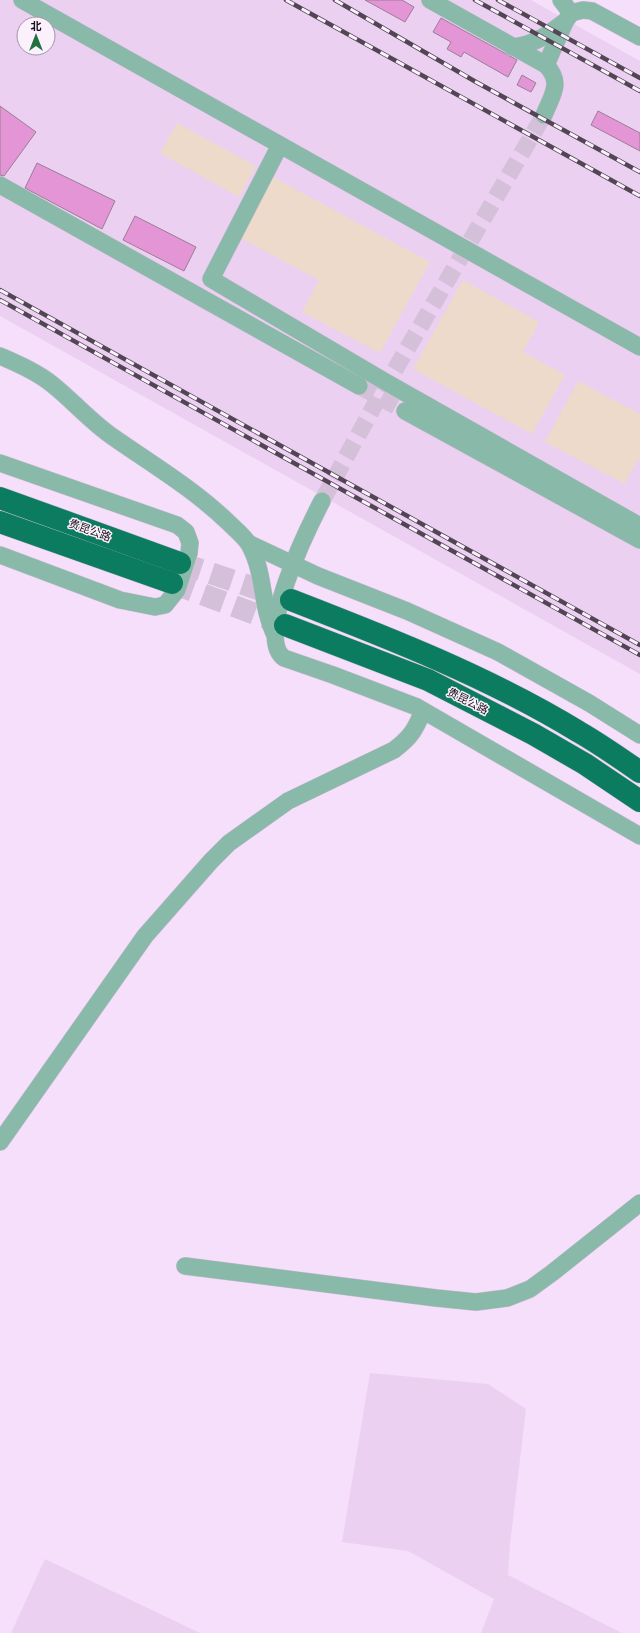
<svg xmlns="http://www.w3.org/2000/svg" width="640" height="1633" viewBox="0 0 640 1633" font-family="'Source Sans 3','Noto Sans SC',sans-serif">
<rect width="100%" height="100%" fill="#f6dffb"/>
<g fill="#ecd0f2" fill-rule="evenodd">
<path d="M0 0H531L640 61V674L0 316ZM24 24H48V48H24Z"/>
<path d="M370 1373 488 1384 526 1409 510 1544 508 1575 622 1633H481L494 1599 408 1551 342 1542Z"/>
<path d="M45 1559 200 1633H11Z"/>
</g>
<g fill="#eedacb">
<path d="M177 123 256 166 239 197 160 153Z"/>
<path d="M273 177 430 262 380 353 302 312 319 280 240 238Z"/>
<path d="M463 280 539 322 523 352 565 375 532 434 413 369Z"/>
<path d="M578 381 640 414V456L625 484 545 442Z"/>
</g>
<g fill="#e495d6" stroke="#997e93">
<path d="M365 0H402L414 7 405 22Z"/>
<path d="M441 18 517 60 508 77 464 52 461 57 447 49 451 42 433 32Z"/>
<path d="M522 75 536 83 531 92 517 85Z"/>
<path d="M0 106 36 132 4 176 0 175Z"/>
<path d="M598 111 640 133V151L591 125Z"/>
<path d="M37 163 115 201 102 229 25 188Z"/>
<path d="M135 216 196 247 184 271 123 240Z"/>
</g>
<g fill="none" stroke-linecap="round" stroke-linejoin="round">
<g stroke="#d5c0d9" stroke-width="17" stroke-dasharray="17 8" stroke-linecap="butt">
<path d="M359 386 405 411"/>
<path d="M322 501 379 397 544 115"/>
</g>
<g stroke="#d5c0d9" stroke-width="22" stroke-dasharray="22 11" stroke-linecap="butt">
<path d="M180 563 282 597"/>
<path d="M172 583 285 625"/>
</g>
<defs>
<g id="minor">
<path d="M22 0 640 347"/>
<path d="M430 0 546 65C563 83 552 95 544 115"/>
<path d="M571 13 583 10 592 11 640 37"/>
<path d="M512 47C533 45 546 36 563 23"/>
<path d="M546 65 565 22 571 13 561 0"/>
<path d="M280 145 211 279 384 381 640 526"/>
<path d="M0 185 359 386"/>
<path d="M0 356C18 364 37 372 53 385 73 401 91 422 113 437 153 465 194 489 230 524 236 530 246 538 250 546 265 574 261 606 274 633"/>
<path d="M405 411 640 540"/>
<path d="M0 463 177 525 186 532 190 543 189 553 177 590 165 605 155 607 120 600 0 555"/>
<path d="M322 501C308 528 254 637 284 658L333 675 417 707 640 836"/>
<path d="M250 544 318 576 407 611 498 652 589 703 640 735"/>
<path d="M0 1142 145 936 211 861 229 843 288 801 394 750C411 737 415 730 423 711"/>
<path d="M185 1266 436 1298 476 1302 507 1298 530 1289 552 1273 640 1203"/>
</g>
<g id="highway">
<path d="M0 498 180 563"/>
<path d="M0 522 172 583"/>
<path d="M291 600C389 638 489 677 579 732 600 744 620 758 640 772"/>
<path d="M285 625 428 680 533 734 585 764 640 801"/>
</g>
</defs>
<use href="#minor" stroke="#d2bed7" stroke-width="18"/>
<use href="#highway" stroke="#d2bed7" stroke-width="23"/>
<use href="#minor" stroke="#89b9a8" stroke-width="17"/>
<use href="#highway" stroke="#0c7c61" stroke-width="22"/>
<defs>
<g id="rail">
<path d="M286 0 640 196"/>
<path d="M335 0 476 82 640 172"/>
<path d="M475 0 640 91"/>
<path d="M498 0 640 78"/>
<path d="M0 290 640 645"/>
<path d="M0 300 640 655"/>
</g>
</defs>
<use href="#rail" stroke="#524655" stroke-width="4.5"/>
<use href="#rail" stroke="#fbf1fd" stroke-width="3" stroke-dasharray="9" stroke-linecap="butt"/>
</g>
<g text-anchor="middle" stroke-width="3" stroke-linejoin="round" paint-order="stroke">
<g font-size="11" fill="#170f19" stroke="#fbf1fd">
<text transform="translate(90 530) rotate(20)" y="4">贵昆公路</text>
<text transform="translate(468 701) rotate(27)" y="4">贵昆公路</text>
</g>
</g>
<g transform="translate(36 36)"><circle r="19" fill="#fbf1fd" stroke="#a097a2"/>
<path d="M0-3L7 15L0 10L-7 15Z" fill="#207040"/>
<text y="-6" font-size="11" font-weight="bold" text-anchor="middle" fill="#170f19">北</text>
</g>
</svg>
